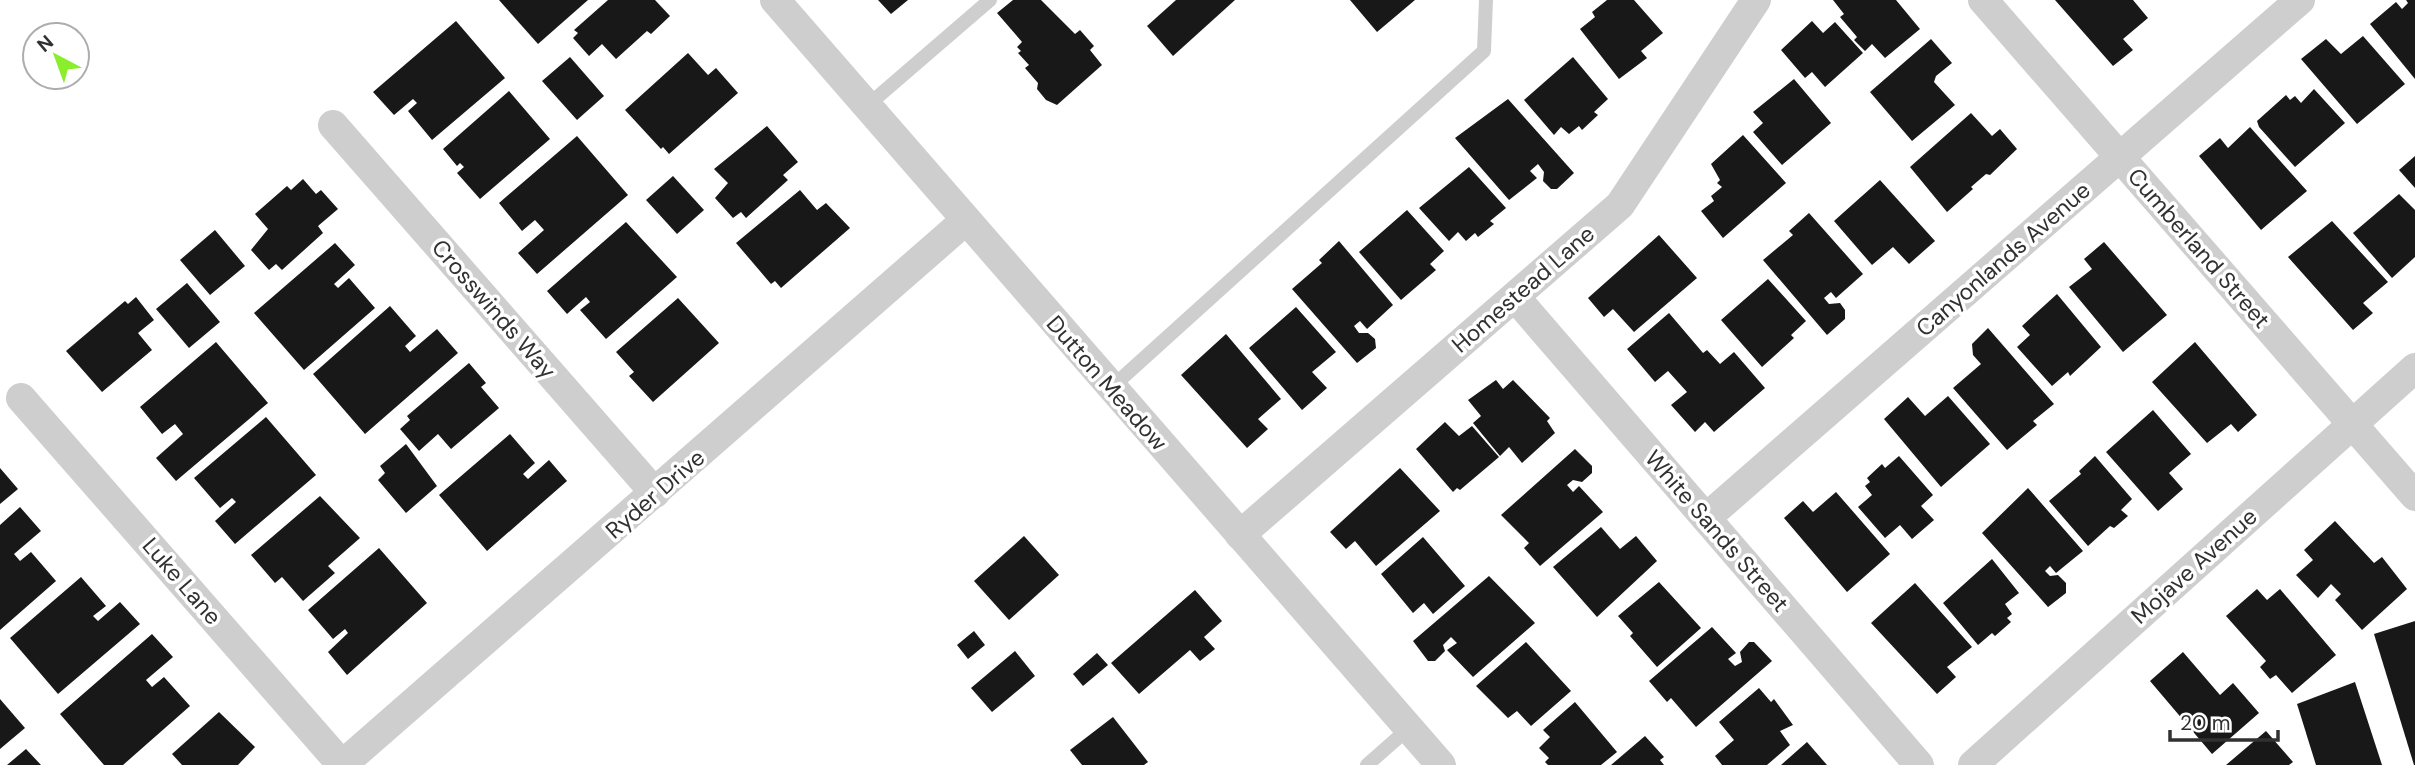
<svg xmlns="http://www.w3.org/2000/svg" width="2415" height="765" viewBox="0 0 2415 765" font-family="'DM Sans',sans-serif">
<rect width="100%" height="100%" fill="#fff"/>
<g fill="#181818">
<path d="M499 0H588L538 44Z"/>
<path d="M608 0H655L670 16 651 34 647 31 616 59 602 44 589 56 573 38 578 33 574 30Z"/>
<path d="M878 0H908L891 14Z"/>
<path d="M1013 0H1041L1075 34 1080 30 1094 46 1090 50 1102 65 1057 105 1046 100 1037 89 1038 83 1025 68 1029 65 1018 53 1021 51 1017 47 1022 42 997 13Z"/>
<path d="M1176 0H1235L1173 56 1147 26Z"/>
<path d="M1350 0H1415L1377 32Z"/>
<path d="M1607 0H1634L1663 33 1641 51 1647 58 1619 79 1580 29 1595 17 1592 12Z"/>
<path d="M1833 0H1896L1920 29 1885 58 1872 44 1865 51 1854 40 1857 37 1840 17 1844 14Z"/>
<path d="M2055 0H2133L2148 18 2123 39 2133 50 2113 66Z"/>
<path d="M2406 0H2415V79L2370 24 2396 2 2402 9 2408 3Z"/>
<path d="M456 21 505 78 432 140 408 111 417 103 413 99 394 115 373 92Z"/>
<path d="M1812 21 1823 33 1835 22 1863 53 1825 87 1812 72 1805 78 1781 50Z"/>
<path d="M2363 36 2405 84 2357 124 2301 59 2326 39 2341 54Z"/>
<path d="M1931 39 1952 63 1936 76 1934 82 1955 105 1912 141 1870 92Z"/>
<path d="M688 53 708 75 716 68 738 93 669 154 663 147 661 149 625 110Z"/>
<path d="M570 57 604 96 577 120 542 81Z"/>
<path d="M1573 57 1608 99 1594 112 1598 115 1582 130 1579 126 1569 134 1561 127 1554 135 1524 100Z"/>
<path d="M1794 79 1831 123 1782 165 1753 132 1763 123 1753 112Z"/>
<path d="M2314 89 2345 123 2295 167 2259 127 2257 121 2286 95 2290 100 2295 96 2301 103Z"/>
<path d="M509 91 550 139 480 199 457 173 464 167 460 163 457 166 443 149Z"/>
<path d="M1508 99 1574 173 1557 189H1551L1543 181 1544 172 1538 164 1530 171 1537 178 1509 200 1455 138Z"/>
<path d="M1971 113 1992 136 2000 129 2017 149 1990 175 1986 174 1971 187 1973 189 1947 212 1910 167Z"/>
<path d="M767 126 798 162 783 175 788 180 746 218 741 212 733 218 715 198 728 183 714 169Z"/>
<path d="M2250 127 2307 191 2261 230 2199 156 2220 138 2228 148Z"/>
<path d="M1743 135 1786 183 1723 238 1701 211 1714 201 1711 196 1722 187 1717 183 1720 180 1711 164Z"/>
<path d="M577 136 628 195 537 274 518 253 544 230 535 220 522 231 499 203Z"/>
<path d="M2415 156V188L2399 170Z"/>
<path d="M1469 167 1506 208 1490 221 1494 224 1478 237 1475 233 1466 241 1458 232 1449 241 1419 208Z"/>
<path d="M673 176 704 210 677 234 646 200Z"/>
<path d="M303 179 316 194 321 190 338 209 318 226 323 233 282 270 276 264 269 270 251 250 268 229 255 214 287 186 291 190Z"/>
<path d="M1880 180 1935 241 1909 264 1893 247 1872 265 1834 221Z"/>
<path d="M800 190 817 210 826 203 850 228 781 288 775 281 771 284 736 243Z"/>
<path d="M2399 194 2415 210V257L2392 278 2353 233Z"/>
<path d="M1407 210 1444 251 1430 264 1436 270 1401 300 1359 252Z"/>
<path d="M1809 213 1863 274 1836 298 1831 292 1824 298 1829 304 1840 303 1845 310V319L1827 335 1763 260 1793 235 1789 231Z"/>
<path d="M2332 221 2388 282 2363 303 2373 313 2353 330 2288 257Z"/>
<path d="M626 222 677 277 606 339 580 310 590 302 586 297 567 314 547 291Z"/>
<path d="M215 230 245 266 210 295 180 260Z"/>
<path d="M1659 235 1697 278 1634 332 1613 309 1604 317 1588 298Z"/>
<path d="M1339 241 1393 305 1367 329 1360 321 1354 326 1359 333H1368L1375 339 1376 348 1357 363 1292 289 1322 263 1319 260Z"/>
<path d="M2104 242 2167 315 2123 352 2069 287 2092 269 2084 259Z"/>
<path d="M335 243 355 265 334 284 338 288 349 278 375 308 304 370 254 313Z"/>
<path d="M1768 279 1806 321 1791 335 1794 338 1762 367 1721 320Z"/>
<path d="M187 283 220 322 189 348 156 309Z"/>
<path d="M2057 294 2101 347 2070 376 2068 372 2052 386 2017 347 2030 335 2022 326Z"/>
<path d="M136 297 154 320 138 333 152 350 102 392 66 351 125 301 128 304Z"/>
<path d="M678 298 719 343 653 402 629 376 634 372 616 352Z"/>
<path d="M390 306 416 336 405 346 410 352 437 329 458 353 365 434 313 374Z"/>
<path d="M1296 307 1336 352 1312 372 1327 388 1302 410 1249 348Z"/>
<path d="M1669 313 1703 353 1707 350 1720 364 1734 352 1765 388 1714 432 1705 422 1695 432 1671 405 1687 392 1668 371 1655 382 1627 349Z"/>
<path d="M1988 328 2054 404 2033 421 2037 425 2007 450 1953 388 1981 364 1973 355 1972 344Z"/>
<path d="M1226 334 1281 399 1258 419 1268 429 1247 448 1181 375Z"/>
<path d="M216 342 268 403 176 481 156 458 183 434 175 424 162 434 140 407Z"/>
<path d="M2195 342 2257 415 2238 432 2231 424 2207 443 2152 382Z"/>
<path d="M469 363 486 383 481 387 499 408 451 449 438 434 419 451 400 429 410 420 407 416Z"/>
<path d="M1496 380 1503 389 1513 380 1550 418 1547 421 1555 433 1522 463 1509 447 1500 456 1473 423 1481 416 1468 400Z"/>
<path d="M1948 396 1990 444 1941 487 1884 419 1908 397 1925 416Z"/>
<path d="M2153 410 2191 454 2169 473 2183 489 2158 511 2106 452Z"/>
<path d="M266 417 316 475 235 544 215 521 236 502 232 498 220 508 194 478Z"/>
<path d="M1445 422 1459 436 1472 426 1499 457 1460 490 1457 488 1453 492 1416 449Z"/>
<path d="M510 434 535 463 523 474 528 479 549 460 567 481 487 551 439 495Z"/>
<path d="M406 444 437 486 406 513 378 480 385 473 380 466Z"/>
<path d="M1575 449 1592 466V473L1582 482 1573 480 1567 485 1573 492 1579 486 1603 512 1540 566 1524 548 1529 543 1501 515Z"/>
<path d="M1899 456 1933 495 1921 506 1934 520 1912 539 1900 525 1885 538 1858 507 1872 495 1865 486 1870 482 1867 478 1882 464 1885 468Z"/>
<path d="M2095 456 2132 499 2121 510 2128 516 2114 528 2110 526 2088 546 2049 501 2081 474 2079 471Z"/>
<path d="M0 468 18 489 0 504Z"/>
<path d="M1400 468 1440 511 1376 566 1355 541 1346 549 1330 532Z"/>
<path d="M2028 488 2083 551 2056 573 2050 566 2045 571 2050 576 2058 575 2066 583V593L2048 607 1982 533Z"/>
<path d="M1836 492 1890 554 1847 592 1784 518 1803 501 1813 512Z"/>
<path d="M320 496 360 538 328 566 335 573 303 601 282 577 275 583 251 555Z"/>
<path d="M20 507 41 531 14 554 20 561 31 552 56 581 0 630V525Z"/>
<path d="M2335 521 2374 563 2382 557 2407 589 2362 630 2335 600 2341 594 2331 584 2318 598 2296 575 2313 560 2304 550Z"/>
<path d="M1601 527 1620 549 1636 536 1657 561 1597 617 1553 567Z"/>
<path d="M1024 536 1059 575 1009 620 974 581Z"/>
<path d="M1423 537 1465 586 1433 614 1424 603 1413 613 1381 574Z"/>
<path d="M379 548 427 603 347 675 328 652 348 633 345 629 333 639 308 610Z"/>
<path d="M1992 559 2019 593 2005 604 2012 614 2007 618 2011 622 1995 636 1992 633 1978 645 1943 603Z"/>
<path d="M1489 576 1535 623 1473 677 1447 650 1457 643 1451 637 1443 645 1445 651 1435 661H1428L1413 641Z"/>
<path d="M81 577 106 606 93 616 98 621 120 602 140 624 58 694 10 638Z"/>
<path d="M1659 582 1701 628 1657 667 1630 636 1633 633 1618 616Z"/>
<path d="M1915 583 1972 647 1947 667 1956 677 1937 694 1871 623Z"/>
<path d="M2257 589 2267 600 2280 589 2336 655 2292 693 2276 675 2270 679 2260 667 2266 661 2226 616Z"/>
<path d="M1195 590 1222 621 1204 637 1215 649 1200 661 1190 650 1139 694 1111 663Z"/>
<path d="M2415 621V765H2414L2374 634Z"/>
<path d="M1712 627 1736 653 1728 659 1735 666 1742 662 1740 652 1749 642H1754L1772 661 1696 727 1671 698 1667 702 1649 681Z"/>
<path d="M974 631 985 645 968 659 957 645Z"/>
<path d="M152 634 173 657 146 680 152 687 164 677 190 706 123 765H104L60 714Z"/>
<path d="M1526 642 1571 691 1531 726 1517 711 1508 718 1476 686Z"/>
<path d="M1015 651 1035 676 992 712 971 688Z"/>
<path d="M2183 652 2220 695 2233 683 2259 713 2212 754 2150 681Z"/>
<path d="M1097 653 1108 665 1083 686 1073 674Z"/>
<path d="M2355 682 2382 765H2316L2297 704Z"/>
<path d="M1759 688 1771 702 1774 699 1793 725 1780 731 1790 745 1767 765H1722L1715 756 1734 740 1719 722Z"/>
<path d="M0 699 25 728 0 749Z"/>
<path d="M1575 702 1617 752 1601 765H1548L1545 762 1549 758 1539 748 1550 737 1543 730Z"/>
<path d="M219 712 255 747 238 765H182L172 754Z"/>
<path d="M1113 717 1148 762 1144 765H1082L1070 750Z"/>
<path d="M2266 731 2293 762 2289 765H2226Z"/>
<path d="M1645 736 1664 757 1660 760 1664 765H1611Z"/>
<path d="M1807 742 1827 765H1781Z"/>
<path d="M26 749 41 765H7Z"/>
</g>
<g fill="none" stroke-linecap="round" stroke-linejoin="round">
<g stroke="#cecece" stroke-width="14">
<path d="M867 106 990 0"/>
<path d="M1111 388 1484 51 1486 0"/>
<path d="M1367 765 1409 728"/>
</g>
<g stroke="#cecece" stroke-width="30">
<path d="M775 0 1441 765"/>
<path d="M1983 0 2415 496"/>
<path d="M333 125 655 493"/>
<path d="M1515 297 1919 765"/>
<path d="M21 398 342 765"/>
<path d="M1706 518 2300 0"/>
<path d="M1240 535 1620 205 1756 0"/>
<path d="M342 765 966 220"/>
<path d="M1973 765 2415 368"/>
</g>
</g>
<g text-anchor="middle" stroke-width="7" stroke-linejoin="round" paint-order="stroke">
<g font-size="23" fill="#313131" stroke="#fff">
<text transform="translate(2199 248) rotate(49)" y="8">Cumberland Street</text>
<text transform="translate(2003 259) rotate(-41)" y="8">Canyonlands Avenue</text>
<text transform="translate(1523 289) rotate(-41)" y="8">Homestead Lane</text>
<text transform="translate(494 309) rotate(49)" y="8">Crosswinds Way</text>
<text transform="translate(1107 383) rotate(49)" y="8">Dutton Meadow</text>
<text transform="translate(655 494) rotate(-41)" y="8">Ryder Drive</text>
<text transform="translate(1717 531) rotate(49)" y="8">White Sands Street</text>
<text transform="translate(2194 566) rotate(-42)" y="8">Mojave Avenue</text>
<text transform="translate(182 581) rotate(49)" y="8">Luke Lane</text>
</g>
</g>
<g transform="translate(56 56) rotate(319)"><circle r="33" fill="#ffffff" stroke="#adadad" stroke-width="2"/>
<path d="M0-5L12 26L0 18L-12 26Z" fill="#8bee2d"/>
<text y="-10" font-size="19" font-weight="bold" text-anchor="middle" fill="#313131">N</text>
</g>
<path d="M2170 730v10h108v-10" fill="none" stroke="#313131" stroke-width="3.5"/>
<text x="2180" y="730" font-size="21" fill="#313131" stroke="#ffffff" stroke-width="5" paint-order="stroke">20 m</text>
</svg>
